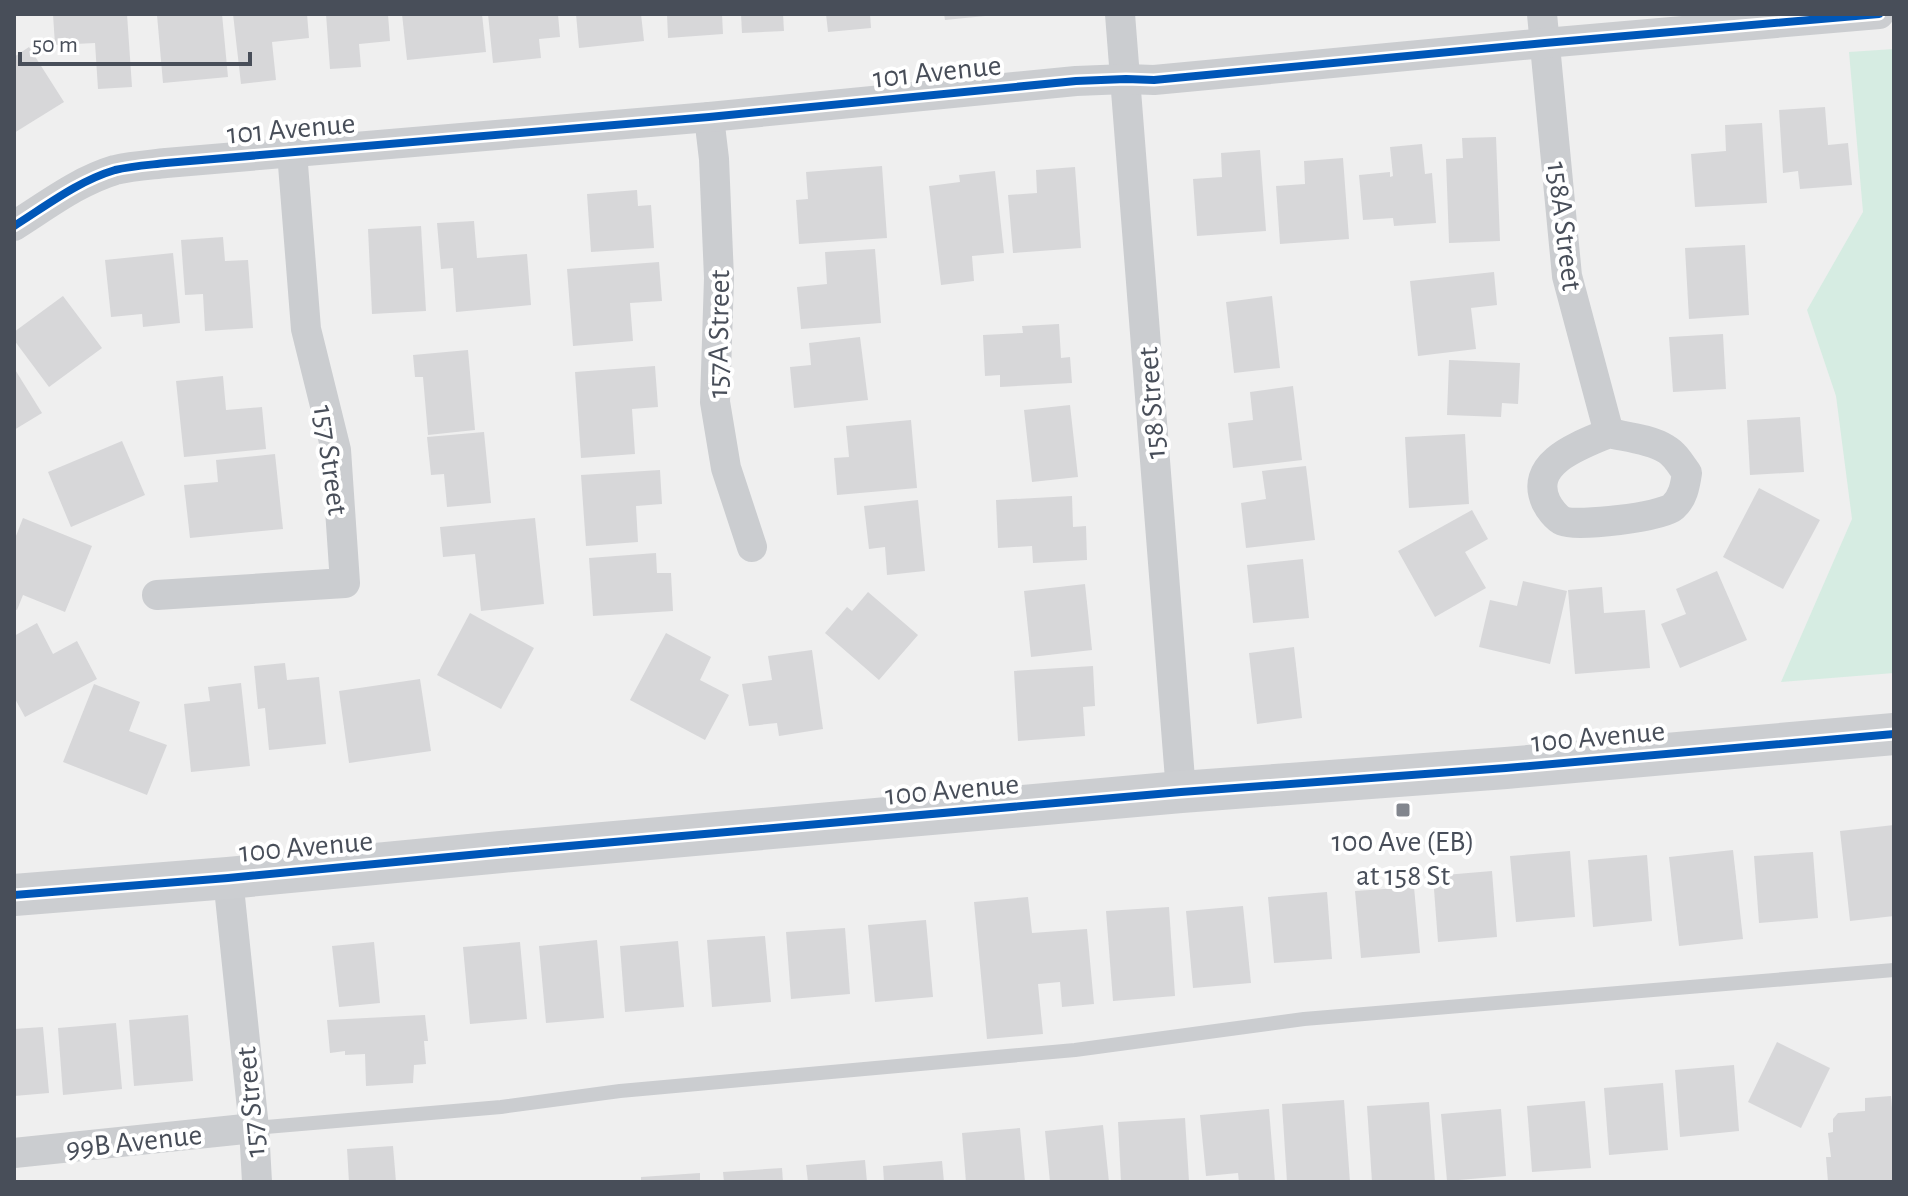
<svg xmlns="http://www.w3.org/2000/svg" width="1908" height="1196" viewBox="0 0 1908 1196" font-family="'Alegreya Sans',sans-serif">
<rect width="100%" height="100%" fill="#efefef"/>
<path fill="#d6ece2" d="M1894 49V673L1781 682 1852 519 1836 396 1807 310 1863 212 1849 52Z"/>
<g fill="#d7d7d9">
<path d="M53 14H127L132 87 98 89 95 43 55 45Z"/>
<path d="M172 14H222L228 77 163 83 157 15Z"/>
<path d="M233 14H307L309 38 272 42 276 80 241 84Z"/>
<path d="M326 14H388L390 41 359 44 361 67 330 69Z"/>
<path d="M402 14H482L486 52 407 60Z"/>
<path d="M488 14H558L560 37 539 39 541 58 493 63Z"/>
<path d="M576 14H641L644 41 579 48Z"/>
<path d="M667 14H722L723 34 668 38Z"/>
<path d="M741 14H783L784 31 742 33Z"/>
<path d="M826 14H870L871 28 828 32Z"/>
<path d="M944 14H985V16L945 20Z"/>
<path d="M29 47 64 102 14 133V57Z"/>
<path d="M1825 107 1828 145 1848 143 1852 185 1800 189 1798 171 1783 173 1779 110Z"/>
<path d="M1762 123 1767 203 1695 207 1691 154 1726 151 1725 125Z"/>
<path d="M1496 137 1500 241 1449 243 1446 159 1463 158 1462 138Z"/>
<path d="M1422 144 1425 174 1432 173 1436 223 1394 226 1393 218 1363 220 1359 175 1390 172V177L1393 176 1390 147Z"/>
<path d="M1260 150 1266 231 1197 236 1193 179 1222 177 1221 153Z"/>
<path d="M1343 158 1349 239 1280 244 1276 186 1305 184 1304 161Z"/>
<path d="M882 166 887 238 799 244 796 200 808 199 806 172Z"/>
<path d="M1075 167 1081 248 1013 253 1008 195 1037 193 1036 170Z"/>
<path d="M995 171 1004 253 972 256 974 281 941 285 929 186 960 182 959 175Z"/>
<path d="M637 190 638 206 651 205 654 248 591 252 587 194Z"/>
<path d="M474 221 477 258 527 254 531 305 456 312 453 268 441 269 437 223Z"/>
<path d="M421 226 426 311 372 314 368 229Z"/>
<path d="M223 237 225 261 248 260 253 328 205 331 203 294 185 295 181 240Z"/>
<path d="M1745 245 1749 315 1689 319 1685 248Z"/>
<path d="M875 249 881 323 801 329 797 287 827 284 825 252Z"/>
<path d="M173 253 180 323 143 327 142 314 111 317 105 260Z"/>
<path d="M659 262 662 301 630 303 633 341 573 346 567 269Z"/>
<path d="M1494 272 1497 305 1471 308 1476 349 1418 356 1410 281Z"/>
<path d="M63 296 102 348 49 387 14 340V332Z"/>
<path d="M1272 296 1280 368 1234 373 1226 302Z"/>
<path d="M1059 324 1061 358 1070 357 1072 383 1000 387V375L985 376 983 335 1023 333 1022 326Z"/>
<path d="M1723 334 1726 389 1673 392 1669 337Z"/>
<path d="M860 337 868 400 794 408 790 367 811 365 809 343Z"/>
<path d="M468 350 475 430 428 435 423 377H415L413 355Z"/>
<path d="M1449 360 1520 363 1518 404 1502 403 1501 417 1447 415Z"/>
<path d="M655 366 658 407 632 409 635 454 581 458 575 372Z"/>
<path d="M14 368 42 413 14 430Z"/>
<path d="M223 376 226 410 262 407 266 449 184 457 176 381Z"/>
<path d="M1293 386 1302 460 1233 468 1228 423 1253 420 1250 392Z"/>
<path d="M1070 405 1078 477 1032 482 1024 410Z"/>
<path d="M1800 417 1804 472 1750 475 1747 420Z"/>
<path d="M911 420 917 488 837 495 834 458 849 457 846 426Z"/>
<path d="M484 432 491 503 447 507 444 474 431 475 427 437Z"/>
<path d="M1465 434 1469 504 1409 508 1405 437Z"/>
<path d="M122 441 145 495 71 527 48 472Z"/>
<path d="M275 454 283 529 190 538 184 485 218 482 216 460Z"/>
<path d="M1306 466 1315 540 1246 548 1241 503 1266 499 1262 471Z"/>
<path d="M660 470 662 504 636 506 638 542 586 546 581 475Z"/>
<path d="M1759 488 1820 520 1783 589 1723 557Z"/>
<path d="M1072 496 1073 527 1086 526 1087 560 1033 563 1032 546 998 548 996 500Z"/>
<path d="M918 500 925 571 887 575 885 547 869 549 864 506Z"/>
<path d="M1472 510 1488 539 1465 552 1486 588 1435 617 1398 551Z"/>
<path d="M23 518 92 546 65 612 23 595 17 610 14 609V541Z"/>
<path d="M535 518 544 604 481 611 475 554 443 557 440 527Z"/>
<path d="M656 553 657 573H671L673 611 593 616 589 558Z"/>
<path d="M1303 559 1309 618 1253 623 1247 565Z"/>
<path d="M1717 571 1747 640 1680 668 1661 624 1686 614 1676 589Z"/>
<path d="M1523 581 1567 591 1550 664 1479 647 1490 600 1517 606Z"/>
<path d="M1085 584 1092 650 1031 657 1024 591Z"/>
<path d="M1602 587 1604 613 1645 610 1650 668 1575 674 1568 590Z"/>
<path d="M868 592 918 635 879 680 825 633 847 607 852 611Z"/>
<path d="M470 613 534 648 501 709 437 675Z"/>
<path d="M37 623 53 654 77 641 97 679 25 717 14 697V636Z"/>
<path d="M666 633 711 657 700 680 729 695 705 740 630 700Z"/>
<path d="M1294 647 1302 718 1257 724 1249 653Z"/>
<path d="M812 650 823 729 779 736 777 723 749 726 742 684 772 680 768 656Z"/>
<path d="M285 663 287 680 319 677 326 744 269 750 265 708 258 709 254 666Z"/>
<path d="M1093 666 1095 706 1083 707 1085 736 1018 741 1014 671Z"/>
<path d="M420 679 431 751 349 763 339 691Z"/>
<path d="M241 683 250 766 191 772 184 704 210 701 208 687Z"/>
<path d="M94 684 140 702 129 731 167 745 147 795 63 762Z"/>
<path d="M1894 825V916L1850 921 1840 831Z"/>
<path d="M1733 850 1743 939 1679 946 1669 857Z"/>
<path d="M1570 851 1575 917 1516 922 1510 856Z"/>
<path d="M1813 852 1818 918 1759 923 1754 856Z"/>
<path d="M1647 855 1652 921 1593 927 1588 860Z"/>
<path d="M1492 871 1497 937 1438 942 1433 876Z"/>
<path d="M1414 887 1420 953 1361 958 1355 891Z"/>
<path d="M1327 892 1332 959 1274 963 1268 897Z"/>
<path d="M1028 897 1032 933 1087 929 1094 1004 1062 1007 1060 982 1038 984 1043 1034 987 1039 974 902Z"/>
<path d="M1243 906 1251 983 1193 988 1186 911Z"/>
<path d="M1169 907 1175 996 1113 1001 1106 911Z"/>
<path d="M926 920 933 997 875 1002 868 925Z"/>
<path d="M845 928 850 994 791 999 786 932Z"/>
<path d="M765 936 771 1002 712 1007 707 940Z"/>
<path d="M597 940 604 1018 546 1023 539 946Z"/>
<path d="M678 941 684 1007 625 1012 620 946Z"/>
<path d="M374 942 380 1003 339 1007 332 946Z"/>
<path d="M520 942 527 1019 470 1024 463 947Z"/>
<path d="M188 1015 193 1081 134 1086 129 1020Z"/>
<path d="M425 1015 428 1041H424L426 1064 414 1065 413 1083 366 1086 365 1054 345 1055V1051L330 1053 327 1020Z"/>
<path d="M116 1023 122 1089 63 1095 58 1028Z"/>
<path d="M43 1027 49 1093 14 1096V1029Z"/>
<path d="M1777 1042 1830 1068 1801 1128 1748 1102Z"/>
<path d="M1734 1065 1739 1131 1680 1137 1675 1070Z"/>
<path d="M1663 1083 1668 1150 1609 1155 1604 1088Z"/>
<path d="M1891 1096 1894 1132V1182H1828L1826 1157H1831L1828 1133 1833 1132V1119L1838 1113 1865 1111V1098Z"/>
<path d="M1344 1100 1350 1182H1287L1282 1104Z"/>
<path d="M1585 1101 1591 1168 1532 1172 1527 1106Z"/>
<path d="M1429 1102 1435 1182H1372L1367 1106Z"/>
<path d="M1269 1109 1275 1182H1239L1238 1173 1206 1176 1200 1115Z"/>
<path d="M1501 1109 1506 1176 1447 1181 1441 1114Z"/>
<path d="M1185 1118 1189 1181 1121 1182 1118 1122Z"/>
<path d="M1103 1125 1109 1182H1050L1045 1131Z"/>
<path d="M1020 1128 1025 1182H966L962 1133Z"/>
<path d="M393 1146 396 1182H349L347 1149Z"/>
<path d="M865 1160 867 1182H808L806 1165Z"/>
<path d="M942 1161 944 1182H884L883 1166Z"/>
<path d="M782 1168 783 1182H724L723 1172Z"/>
<path d="M700 1173V1182H641V1177Z"/>
</g>
<g fill="none" stroke-linecap="round" stroke-linejoin="round">
<path stroke="#cbcdd0" stroke-width="14" d="M254 1128 501 1107 620 1091 1075 1050 1304 1019 1894 970"/>
<g stroke="#cbcdd0" stroke-width="30">
<path d="M1120 14 1181 792"/>
<path d="M1542 14 1567 276 1609 433C1581 445 1528 462 1546 502 1549 508 1556 518 1563 521 1577 527 1662 517 1673 507 1683 498 1685 486 1687 473 1681 465 1675 454 1666 449 1650 439 1627 437 1609 433"/>
<path d="M709 117 714 159 719 278 715 402 726 468 752 547"/>
<path d="M14 226C46 206 78 181 115 170 132 166 149 165 166 163L709 117 1076 81 1126 79 1154 80 1545 43 1879 14"/>
<path d="M157 595 345 583 336 450 306 329 292 152"/>
<path d="M228 878 254 1128 257 1182"/>
<path d="M14 1153 254 1128"/>
</g>
<path stroke="#ccced1" stroke-width="42" d="M14 895 228 878 501 852 1181 792 1506 768 1894 734"/>
<defs>
<g id="cycleway">
<path d="M14 226C46 206 78 181 115 170 132 166 149 165 166 163L709 117 1076 81 1126 79 1154 80 1545 43 1879 14"/>
<path d="M14 895 228 878 501 852 1181 792 1506 768 1894 734"/>
</g>
</defs>
<use href="#cycleway" stroke="#fff" stroke-width="13"/>
<use href="#cycleway" stroke="#0057b8" stroke-width="8"/>
</g>
<rect fill="#82868e" stroke="#fff" stroke-width="3" x="1395" y="802" width="16" height="16" rx="4"/>
<g text-anchor="middle" stroke-width="8" stroke-linejoin="round" paint-order="stroke">
<g font-size="30" fill="#484e59" stroke="#fff">
<text transform="translate(937 71) rotate(-6)" y="10">101 Avenue</text>
<text transform="translate(291 128) rotate(-5)" y="10">101 Avenue</text>
<text transform="translate(1565 226) rotate(83)" y="10">158A Street</text>
<text transform="translate(718 334) rotate(-89)" y="10">157A Street</text>
<text transform="translate(1151 403) rotate(-94)" y="10">158 Street</text>
<text transform="translate(331 460) rotate(82)" y="10">157 Street</text>
<text transform="translate(1598 736) rotate(-5)" y="10">100 Avenue</text>
<text transform="translate(952 789) rotate(-5)" y="10">100 Avenue</text>
<text transform="translate(306 846) rotate(-5)" y="10">100 Avenue</text>
<text transform="translate(250 1102) rotate(-95)" y="10">157 Street</text>
<text transform="translate(134 1141) rotate(-6)" y="10">99B Avenue</text>
</g>
<g font-size="30" fill="#484e59" stroke="#fff">
<text x="1403" y="851">100 Ave (EB)<tspan x="1403" dy="34">at 158 St</tspan></text>
</g>
</g>
<rect width="1908" height="1196" fill="none" stroke="#484e59" stroke-width="32"/>
<path d="M20 52v12h230v-12" fill="none" stroke="#484e59" stroke-width="4"/>
<text x="32" y="52" font-size="24" fill="#484e59" stroke="#ffffff" stroke-width="6" paint-order="stroke">50 m</text>
</svg>
